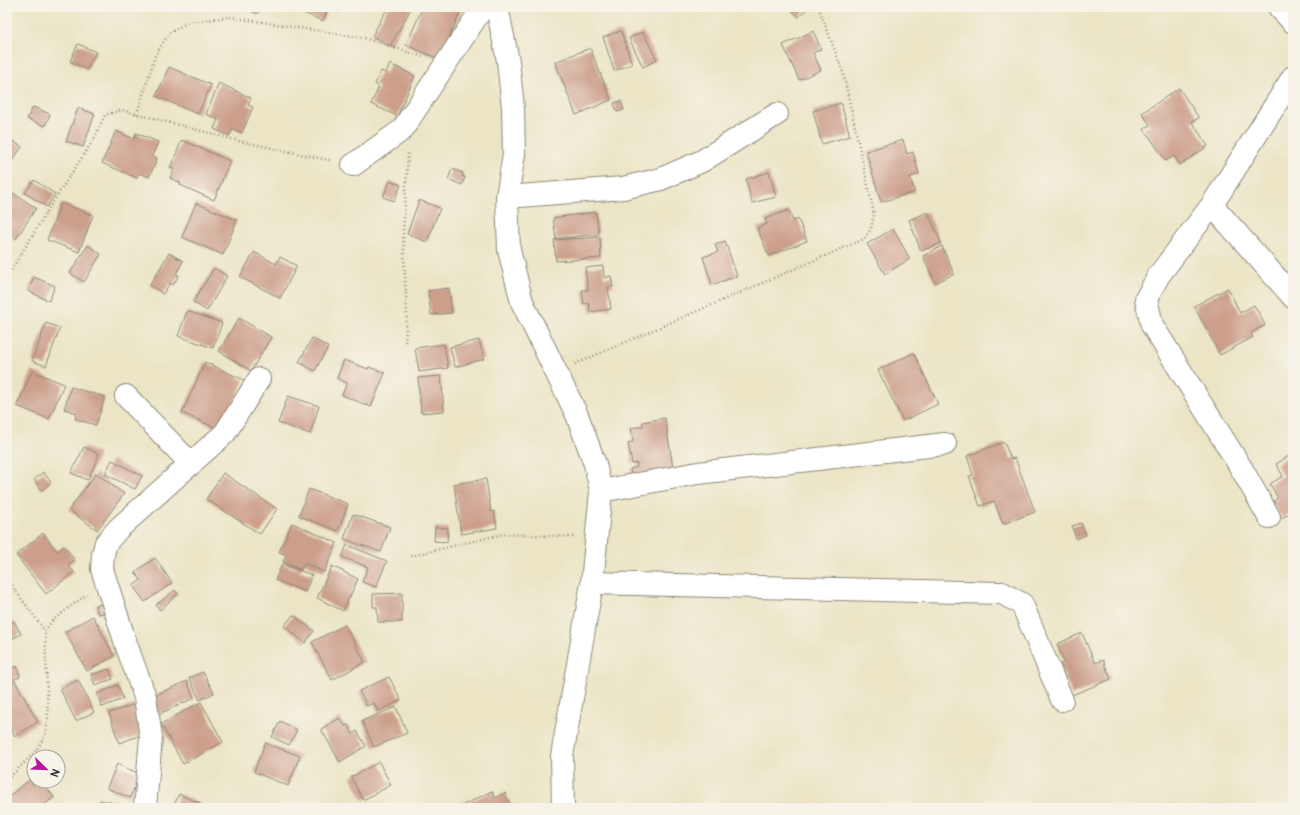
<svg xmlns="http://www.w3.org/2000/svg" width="1300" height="815" viewBox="0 0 1300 815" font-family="Pangolin,sans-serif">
<rect width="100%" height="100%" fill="#f7f3e8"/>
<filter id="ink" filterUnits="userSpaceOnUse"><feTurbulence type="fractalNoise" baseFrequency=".025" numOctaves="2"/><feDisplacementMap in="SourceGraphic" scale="8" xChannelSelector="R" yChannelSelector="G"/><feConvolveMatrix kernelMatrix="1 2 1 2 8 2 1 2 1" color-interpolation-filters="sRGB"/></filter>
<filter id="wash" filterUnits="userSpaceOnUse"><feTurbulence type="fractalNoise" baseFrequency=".012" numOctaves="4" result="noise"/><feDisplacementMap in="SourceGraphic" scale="16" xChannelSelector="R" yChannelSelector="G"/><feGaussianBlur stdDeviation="0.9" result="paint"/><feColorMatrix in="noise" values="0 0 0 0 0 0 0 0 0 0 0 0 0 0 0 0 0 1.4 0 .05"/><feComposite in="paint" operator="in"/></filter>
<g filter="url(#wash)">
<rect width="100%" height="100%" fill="#ebe5c6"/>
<g id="blocks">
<g fill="#cc9f8b">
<path d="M245 7H262L257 14Z"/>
<path d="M309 7H338L336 12 328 9 323 21 306 14Z"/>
<path d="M388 7H412L390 46 372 36Z"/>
<path d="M423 7H452L461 11 439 59 406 45Z"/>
<path d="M788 7H808L799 17Z"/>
<path d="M621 31 632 64 614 71 603 37Z"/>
<path d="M813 31 821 49 813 53 821 70 799 80 783 45Z"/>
<path d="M643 32 657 60 643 67 629 38Z"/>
<path d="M78 44 96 52 87 70 70 61Z"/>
<path d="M590 48 611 100 576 115 555 62Z"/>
<path d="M390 64 415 76 397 116 371 104 379 87 375 84 381 71 386 73Z"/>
<path d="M169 67 211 85 198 114 156 96Z"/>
<path d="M219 83 251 98 248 105 253 107 242 133 233 129 229 136 214 129 218 119 206 114Z"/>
<path d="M1179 88 1199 118 1192 122 1208 146 1180 165 1174 156 1166 161 1144 129 1150 125 1142 113Z"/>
<path d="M621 101 624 110 617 112 614 103Z"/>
<path d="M841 103 850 136 822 144 813 111Z"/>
<path d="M33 107 50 114 45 126 27 119Z"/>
<path d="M78 108 95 114 83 147 66 141Z"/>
<path d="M116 131 134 139 136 133 158 142 152 156 157 159 149 177 139 173 137 178 102 163Z"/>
<path d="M7 137 22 147 12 161 7 158Z"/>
<path d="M182 140 230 161 214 200 180 185 181 183 170 178 174 169 170 168Z"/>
<path d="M903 140 907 154 913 152 919 174 910 177 915 192 881 202 866 151Z"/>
<path d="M452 169 463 173 462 176 465 177 462 185 448 179Z"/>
<path d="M769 172 776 197 752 203 746 179Z"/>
<path d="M34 180 55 194 47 207 25 193Z"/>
<path d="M390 181 401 185 394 201 383 197Z"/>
<path d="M7 189 36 208 16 239 7 233Z"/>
<path d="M419 200 440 208 427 242 407 234Z"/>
<path d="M61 203 93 215 79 252 47 240Z"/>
<path d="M196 203 237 220 223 255 182 237Z"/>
<path d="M789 210 793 221 798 219 807 241 769 256 757 228 767 224 765 219Z"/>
<path d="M596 212 599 234 556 239 553 218Z"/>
<path d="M928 212 941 243 921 251 909 220Z"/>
<path d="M893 229 910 259 885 274 867 244Z"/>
<path d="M600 237 601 258 556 261 554 240Z"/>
<path d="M725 241 737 276 712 285 703 257 718 252 715 245Z"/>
<path d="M88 245 101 254 84 282 70 273Z"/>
<path d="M942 246 954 274 935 283 923 256Z"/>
<path d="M254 252 276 264 280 257 297 266 280 298 240 277Z"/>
<path d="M169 253 183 261 176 274 179 275 173 285 170 283 163 294 150 285Z"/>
<path d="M603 266 604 278 611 276 613 287H608L611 309 590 312 589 303 584 304 582 290H588L585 268Z"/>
<path d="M214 268 227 276 207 311 193 302Z"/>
<path d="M34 277 55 286 49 301 28 291Z"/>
<path d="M449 288 452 313 431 315 428 291Z"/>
<path d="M1228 288 1240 313 1254 305 1265 325 1251 333 1253 337 1220 355 1194 306Z"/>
<path d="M187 311 222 323 213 348 178 336Z"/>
<path d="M239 318 271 337 251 371 219 351Z"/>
<path d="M46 323 60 328 46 366 32 361Z"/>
<path d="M312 338 328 347 315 371 299 362Z"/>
<path d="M479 340 484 359 455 367 450 347Z"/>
<path d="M444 344 448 368 419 372 415 348Z"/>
<path d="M914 353 938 404 903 421 878 370Z"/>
<path d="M344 360 368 369 369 367 385 373 371 407 342 395 347 383 337 378Z"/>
<path d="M205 362 244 380 221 430 182 413Z"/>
<path d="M32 371 64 384 49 419 17 406Z"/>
<path d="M441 376 444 411 421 413 418 378Z"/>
<path d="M71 387 105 397 96 425 75 419 77 413 64 409Z"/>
<path d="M288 396 319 406 310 434 278 423Z"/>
<path d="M665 418 674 474 632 481 630 469 637 467V463L632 464 628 443 633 442 631 428 643 426V422Z"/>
<path d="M1004 442 1011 459 1015 458 1035 512 1003 524 994 501 980 506 969 476 973 475 967 456Z"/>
<path d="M84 447 99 454 88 480 71 473Z"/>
<path d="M1292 454 1293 511 1282 518 1272 502 1278 498 1270 484 1283 476 1276 464Z"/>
<path d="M112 460 142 476 135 489 105 474Z"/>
<path d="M43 472 51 482 42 490 34 480Z"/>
<path d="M96 473 124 494 97 530 69 510Z"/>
<path d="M223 473 277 509 260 534 206 499Z"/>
<path d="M486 479 491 512 494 511 497 528 461 534 454 484Z"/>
<path d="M309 489 348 504 338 531 299 516Z"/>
<path d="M353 514 390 527 381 552 344 539Z"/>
<path d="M292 523 337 543 324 572 304 563 301 570 283 562 286 555 279 552Z"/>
<path d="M1081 523 1086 535 1076 539 1072 526Z"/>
<path d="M435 527 448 528 447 542 434 541Z"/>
<path d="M43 533 57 551 64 546 75 560 68 565 74 572 46 594 16 555Z"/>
<path d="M347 545 387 561 376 587 362 582 368 567 342 557Z"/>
<path d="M155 558 172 583 145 602 133 586 141 580 135 572Z"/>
<path d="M282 564 312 575 305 592 275 580Z"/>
<path d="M332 566 358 579 343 611 317 598Z"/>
<path d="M175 590 178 594 160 610 156 605Z"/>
<path d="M402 593V622H378L377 607H373V594Z"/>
<path d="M101 604 104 613 98 614 95 605Z"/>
<path d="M293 615 314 631 305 643 284 626Z"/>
<path d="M93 616 114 656 87 671 65 632Z"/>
<path d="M14 621 21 634 12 639 7 630V625Z"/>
<path d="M345 625 365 662 332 680 312 642Z"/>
<path d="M1082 633 1095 663 1103 660 1111 679 1072 695 1060 664 1064 662 1057 644Z"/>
<path d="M17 666 20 677 7 682V670Z"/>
<path d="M109 669 113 679 95 685 91 675Z"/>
<path d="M203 672 214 693 200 700 189 678Z"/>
<path d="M389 677 401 700 378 712 374 703 367 706 359 691Z"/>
<path d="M78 680 94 712 76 721 60 689Z"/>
<path d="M15 681 38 722 15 736 7 722V686Z"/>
<path d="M187 681 194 698 159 714 151 697Z"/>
<path d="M118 685 123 699 102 707 97 694Z"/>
<path d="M201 702 223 742 183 764 161 724Z"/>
<path d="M135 704 144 734 119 743 109 713Z"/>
<path d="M396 707 407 733 374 747 362 721Z"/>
<path d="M340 718 345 726 348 725 353 734 357 731 366 746 340 762 321 729Z"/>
<path d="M280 721 297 730 289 745 272 737Z"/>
<path d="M265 743 300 756 288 786 254 772Z"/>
<path d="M379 762 391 785 363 800 351 777Z"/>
<path d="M117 764 140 774 130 798 107 788Z"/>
<path d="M29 780 33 785 38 781H41L54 797 44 805 46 808H7L10 804 7 800V798Z"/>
<path d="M492 791 495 798 505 793 512 808H459V807Z"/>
<path d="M179 794 200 803 198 808H188L175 803Z"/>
<path d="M100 800 127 806 126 808H98Z"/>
</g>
</g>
</g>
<g filter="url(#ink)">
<use href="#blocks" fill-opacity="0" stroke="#8b8878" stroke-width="1"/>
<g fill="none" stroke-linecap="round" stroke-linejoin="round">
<defs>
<g id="minor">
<path d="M497 7 508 61 513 108 514 154 507 197 509 250 522 302 577 415 595 464 601 491 592 583 562 756 563 808"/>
<path d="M1279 7 1293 22"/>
<path d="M353 165 402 130 483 7"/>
<path d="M507 197 623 188 661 179 702 161 777 114"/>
<path d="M1212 205 1293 297"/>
<path d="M126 396 191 464"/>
<path d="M601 491 698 473 945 444"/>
<path d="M1269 517 1240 466 1152 325 1146 299 1159 275 1212 205 1293 77"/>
<path d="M592 583 1002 593 1022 604 1062 700"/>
<path d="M145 808 151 737 145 697 126 644 102 569 103 554 106 543 118 529 225 433 259 379"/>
</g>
</defs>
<use href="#minor" stroke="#8b8878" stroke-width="24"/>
<g stroke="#8b8878" stroke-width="2.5" stroke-dasharray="1 3" stroke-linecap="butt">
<path d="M137 114 155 56 169 33 188 22 230 17 364 38 424 57"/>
<path d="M7 277 54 200 94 139 105 115 122 110 239 141 333 161"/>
<path d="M405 342 407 317 403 233 408 153"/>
<path d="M575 364 864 239 871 229 874 214 843 72 821 14 818 7"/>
<path d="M411 556 503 534 576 537"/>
<path d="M7 579 45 631"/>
<path d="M7 780 36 751 45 736 48 720 45 631 52 621 87 594"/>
</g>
<use href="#minor" stroke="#fff" stroke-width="22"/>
</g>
</g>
<rect width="1300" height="815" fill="none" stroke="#f7f3e8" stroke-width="24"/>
<g transform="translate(46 769) rotate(113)"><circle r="19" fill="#f7f3e8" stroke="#a5a39c"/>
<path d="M0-3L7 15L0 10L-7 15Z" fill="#b5179e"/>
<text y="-6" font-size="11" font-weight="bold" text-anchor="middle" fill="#2b2b2b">N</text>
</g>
</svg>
